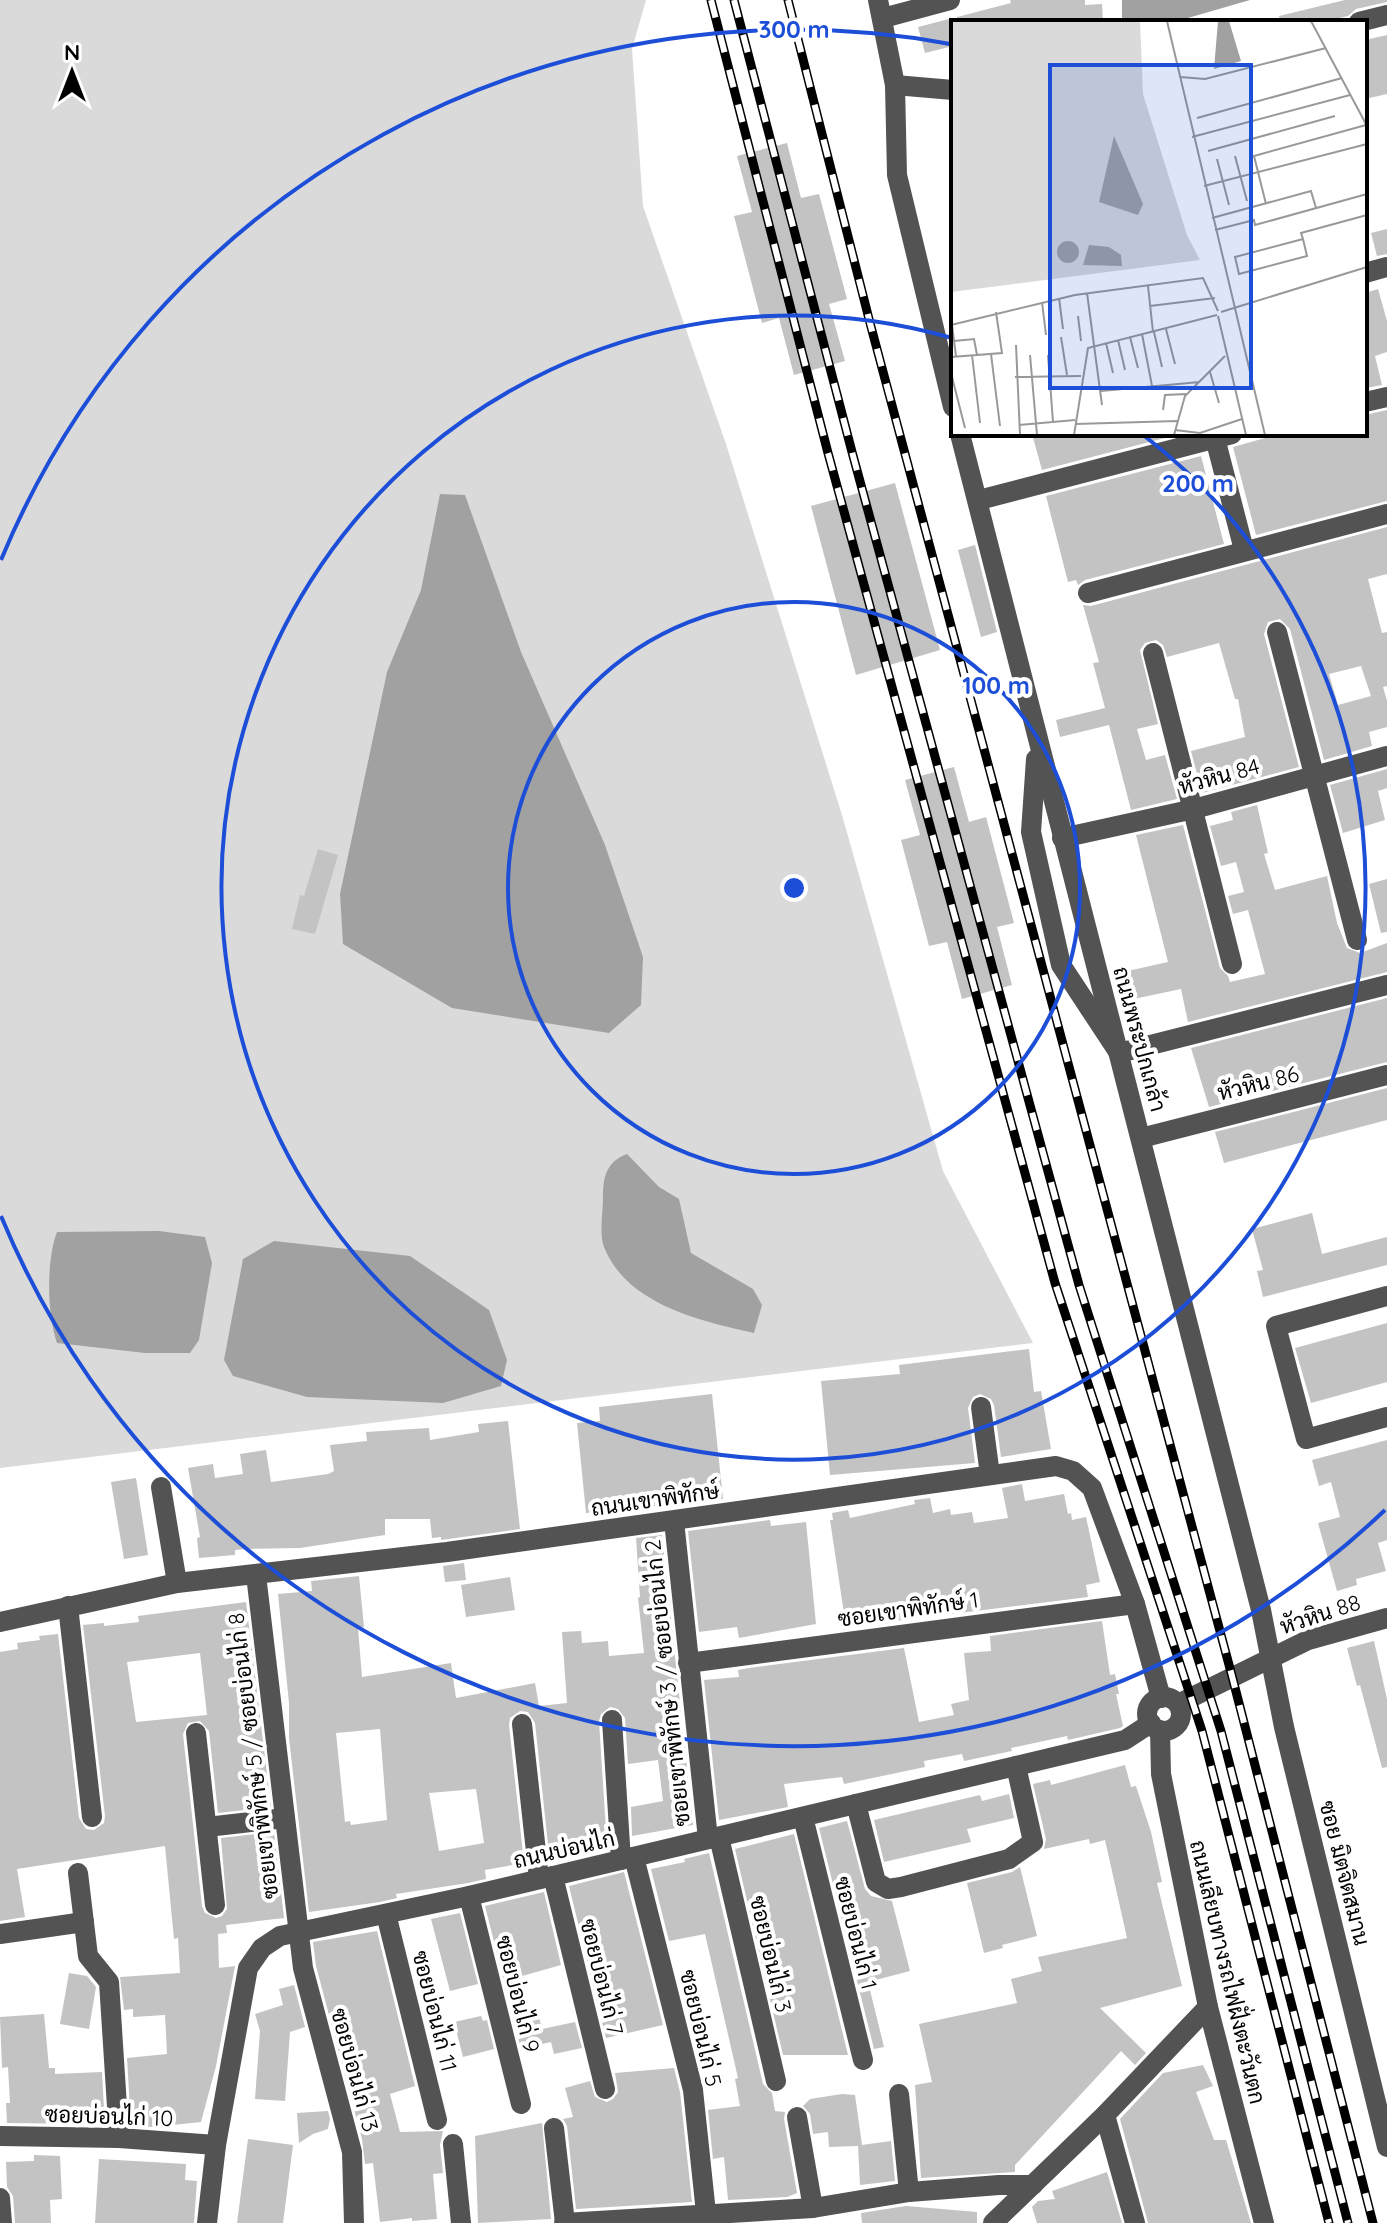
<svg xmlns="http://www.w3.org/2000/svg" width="1387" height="2223" viewBox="0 0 1387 2223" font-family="Quicksand,Sarabun,sans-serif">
<rect width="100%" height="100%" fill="#fff"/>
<path fill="#dadada" d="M0 0H646L632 49 643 206 726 444 842 815 943 1171 1033 1343 0 1468Z"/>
<g fill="#a1a1a1">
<path d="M1122 0H1250L1174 22H1122Z"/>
<path d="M440 494 465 495 521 652 605 845 643 957 641 1005 609 1033 452 1008 343 944 340 894 387 672 421 590Z"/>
<path d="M627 1154 659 1187 679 1199 691 1253 753 1289 762 1305 754 1333C701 1321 627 1305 604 1247 599 1234 603 1212 603 1198 603 1177 606 1162 627 1154Z"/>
<path d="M159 1231 205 1237 212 1263 199 1340 190 1353H145L57 1343C47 1315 46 1260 57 1232Z"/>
<path d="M274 1241 410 1256 489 1310 507 1360 501 1386 443 1403 307 1397 233 1376 224 1360 243 1259Z"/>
</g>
<g fill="#c3c3c3" fill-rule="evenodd">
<path d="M1010 0H1085V5L1102 4 1103 22H957V17L1011 3Z"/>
<path d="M1345 0H1387V2L1356 9 1348 16 1323 22H1280L1279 16Z"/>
<path d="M953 18V46L925 53 918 27Z"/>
<path d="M1387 35V94L1365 99V40Z"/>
<path d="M787 143 801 198 819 194 847 299 829 304 845 361 794 375 779 318 762 323 734 216 752 212 737 156Z"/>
<path d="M1387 229V254L1377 256 1371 233Z"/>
<path d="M1378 289 1387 321V352L1375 356 1382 385 1366 388 1365 293Z"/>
<path d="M1387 410V501L1256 535 1233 447 1279 434H1365V415Z"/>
<path d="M1032 434H1180L1042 470Z"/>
<path d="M1201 456 1224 544 1085 580 1078 585 1076 580 1068 582 1046 496Z"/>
<path d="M895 483 940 650 856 675 811 506Z"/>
<path d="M1387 527V574L1368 579 1382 633 1387 632V686L1383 687 1387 701V727L1369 732 1372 746 1324 760 1290 629 1280 619 1268 622 1264 634 1299 767 1202 793 1191 751 1245 737 1238 699H1235L1219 643 1167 657 1163 645 1156 640 1145 643 1140 650 1158 724 1137 729 1146 760 1165 755 1177 799 1131 810 1109 725 1060 737 1056 720 1105 708 1093 663 1099 662 1083 605 1091 606ZM1361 666 1371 696 1338 705 1329 674Z"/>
<path d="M975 545 997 632 981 637 958 550Z"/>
<path d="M954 767 969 822 986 817 1014 923 997 927 1012 985 962 999 947 942 929 946 901 840 920 835 905 780Z"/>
<path d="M1387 769V788L1378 791 1385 820 1343 833 1330 785Z"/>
<path d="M1257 805 1268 853 1264 854 1275 890 1327 876 1337 923 1347 948 1360 953 1387 943V972L1188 1022 1181 989 1129 1000 1123 972 1168 962 1136 835 1183 825 1220 968 1228 976 1230 982 1265 974 1248 910 1233 914 1228 896 1244 892 1236 862 1221 866 1210 826 1233 820 1231 812Z"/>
<path d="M318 849 338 855 315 934 292 929 300 895 304 896Z"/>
<path d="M1387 879V932L1381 933 1369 884Z"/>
<path d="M1387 998V1062L1209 1107 1191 1048Z"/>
<path d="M1387 1088V1120L1224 1163 1215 1132Z"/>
<path d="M1312 1213 1322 1254 1387 1237V1265L1263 1297 1257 1271 1263 1270 1252 1229Z"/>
<path d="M1387 1323V1382L1311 1403 1295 1348Z"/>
<path d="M1029 1349 1034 1392 1041 1391 1051 1449 1001 1457 994 1405 991 1399 980 1394 973 1397 968 1408 975 1463 830 1475 821 1381 900 1374 899 1365Z"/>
<path d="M712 1394 723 1499 586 1513 577 1423 600 1421 599 1407Z"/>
<path d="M508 1421 520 1529 441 1540V1537L432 1538 430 1519H385V1535L300 1548 246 1549 235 1550V1555L199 1558 197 1538 200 1537 188 1468 213 1464 215 1478 243 1474 240 1454 266 1450 271 1482 328 1474 334 1471 330 1445 367 1441 366 1432 429 1428 430 1440 479 1432 478 1424Z"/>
<path d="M1387 1440V1540L1378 1543 1386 1571 1356 1579 1357 1585 1337 1591 1318 1523 1340 1517 1331 1482 1319 1486 1312 1460Z"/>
<path d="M136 1478 148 1555 124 1559 111 1482Z"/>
<path d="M1022 1484 1025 1501 1064 1494 1068 1514 1071 1513 1072 1520 1086 1517 1100 1582 1086 1585 1088 1597 846 1627 830 1520H833L832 1513 848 1510 850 1518 915 1504 914 1500 930 1498 933 1513 950 1509 951 1515 972 1512 974 1523 1008 1518 1002 1488Z"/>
<path d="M770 1520 771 1526 806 1522 816 1624 739 1638 737 1627 699 1632 688 1531Z"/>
<path d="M662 1535 693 1825 632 1836 631 1807 663 1801 658 1760 628 1764 625 1718 618 1709 610 1707 601 1714 599 1721 607 1846 549 1854 535 1723 528 1712 520 1711 510 1718 509 1725 524 1863 485 1870 486 1879 468 1883 396 1894 397 1898 380 1902 309 1912 289 1738V1703L278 1594 312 1591 311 1581 359 1576 364 1627 358 1628 362 1677 451 1663 456 1698 535 1683 539 1706 567 1703 562 1632 581 1631 582 1643 608 1641 609 1656 644 1653 638 1598 640 1597 636 1538ZM380 1729 387 1820 351 1825 350 1821 345 1822 336 1733ZM476 1789 484 1843 439 1851 429 1793Z"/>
<path d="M464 1563 466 1580 445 1582 443 1566Z"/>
<path d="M510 1577 515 1610 466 1617 461 1585Z"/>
<path d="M246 1602 271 1807 218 1813 209 1731 200 1721 188 1723 183 1734 202 1906 205 1913 216 1918 222 1916 227 1909 221 1838 274 1832 284 1918 226 1925 227 1933 218 1934 219 1968 235 1966 216 2066 201 2122 154 2127 131 2126 127 2058 167 2054 166 2033 165 2015 133 2017V2009L124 2010 120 1977 180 1973 178 1938 174 1939 165 1846 17 1869 25 1917 0 1921V1652L18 1649 17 1643 40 1640 39 1636 58 1634 79 1818 86 1829 94 1830 104 1823 105 1816 83 1625 104 1623V1626L139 1622 138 1616ZM200 1653 207 1715 136 1722 127 1662Z"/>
<path d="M1102 1621 1110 1675 1115 1674 1119 1694H1116L1123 1726 1120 1728 1068 1740 1067 1736 1011 1748 1012 1751 964 1761 962 1754 924 1761 925 1767 844 1784 842 1777 784 1784 788 1807 719 1820 704 1680 739 1677 738 1670 749 1668 904 1648 919 1722 954 1715 951 1704 969 1700 964 1653 991 1651 990 1636Z"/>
<path d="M1374 1641 1387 1699V1767L1382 1768 1360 1685 1357 1686 1347 1648Z"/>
<path d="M1125 1765 1131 1787 1136 1786 1151 1832 1162 1882 1157 1883 1182 1986 1100 2008 1146 2053 1135 2065 1121 2051 1015 2165V2172L921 2178 915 2085 932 2082 919 2024 1017 2003 1011 1979 1042 1971 1038 1957 1127 1938 1105 1840 1090 1844 1089 1839 1044 1849 1046 1839 1033 1784 1050 1780 1051 1785Z"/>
<path d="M1009 1794 1014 1818 967 1829 971 1842 884 1862 874 1820 980 1795 982 1801Z"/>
<path d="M847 1821 865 1889 871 1896 892 1901 910 1971 868 1982 884 2047 874 2049 819 1828Z"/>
<path d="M794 1834 848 2055H783L735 1849Z"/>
<path d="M709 1853 763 2084 772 2093 775 2111 785 2112 784 2119 797 2193 787 2197 728 2200 724 2157 713 2159 708 2110 740 2106 735 2079 738 2078 705 1934 669 1941 651 1869 685 1862 684 1859Z"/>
<path d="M1020 1867 1037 1936 1002 1945 1003 1948 984 1953 967 1883 1012 1872Z"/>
<path d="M624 1872 663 2025 606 2038 569 1886Z"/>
<path d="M544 1892 561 1965 504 1981 485 1906Z"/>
<path d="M460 1913 478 1984 450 1991 431 1919Z"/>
<path d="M377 1931 415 2086 390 2094 400 2132 443 2131 440 2145 443 2173 433 2174 437 2219 412 2221V2218L380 2222 373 2163 365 2164 362 2139 316 1966 313 1942Z"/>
<path d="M69 1973 87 1976 96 1987 89 2029 60 2024Z"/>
<path d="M294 1985 305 2027 290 2032 285 2101 255 2099 260 2031 255 2014 283 2005 279 1989Z"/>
<path d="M537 2009 542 2029 575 2022 582 2048 554 2054 551 2042 521 2049 512 2014Z"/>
<path d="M44 2014 49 2068H55V2074L102 2072 104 2109 85 2110V2124L7 2123 6 2103H10L8 2067 2 2068 0 2017Z"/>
<path d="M481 2016 483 2021 487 2020 494 2049 463 2057 454 2022Z"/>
<path d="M1203 2065 1213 2086 1196 2092 1214 2140H1226L1251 2223H1148L1120 2119 1163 2073Z"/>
<path d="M674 2068 680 2092 692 2202 576 2209 567 2126 563 2119 573 2117 565 2088 590 2081 595 2097 607 2102 613 2099 618 2092 615 2073Z"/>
<path d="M842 2094 855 2095 862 2145 891 2141 895 2181 860 2185 858 2146 829 2147 828 2132 813 2134 810 2114 803 2106 810 2099Z"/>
<path d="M328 2111 330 2119 328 2129 313 2134 299 2143 297 2113Z"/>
<path d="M542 2123 551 2219 478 2223 475 2136Z"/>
<path d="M248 2139 293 2145 283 2223H237Z"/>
<path d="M34 2155 60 2156 62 2199 50 2200 51 2223H15L13 2196 7 2187 6 2162 34 2161Z"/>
<path d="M99 2159 186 2164 185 2180 197 2181 194 2223H95Z"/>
<path d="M1107 2172 1122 2223H1037L1032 2207 1038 2201 1055 2199 1052 2191Z"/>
<path d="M906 2206 977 2212V2223H862L861 2213Z"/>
</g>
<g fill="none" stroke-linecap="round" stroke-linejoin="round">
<g stroke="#535353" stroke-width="20">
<path d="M878 0 895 85 897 175 953 407"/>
<path d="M883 18 950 0"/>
<path d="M1359 22 1387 15"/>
<path d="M895 85 953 90"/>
<path d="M1365 273 1387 267"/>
<path d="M1365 402 1387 397"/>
<path d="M960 434 1261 1610 1284 1727 1387 2147"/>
<path d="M1215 438 1244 550"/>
<path d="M979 500 1232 434"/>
<path d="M1088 593 1387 514"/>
<path d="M1277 632 1357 940"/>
<path d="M1153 653 1232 964"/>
<path d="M1036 759 1031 832 1061 965 1119 1053 1387 985"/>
<path d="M1062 838 1194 809 1387 756"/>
<path d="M1141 1138 1387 1075"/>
<path d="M1387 1296 1276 1326 1306 1439 1387 1417"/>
<path d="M981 1407 990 1475"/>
<path d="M161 1487 177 1583"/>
<path d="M674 1521 708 1839"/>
<path d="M256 1575 303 1968 352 2152 354 2223"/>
<path d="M68 1606 92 1817"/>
<path d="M0 1622 177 1583 447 1552 1056 1466 1073 1471 1092 1488 1135 1604 1161 1698"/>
<path d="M688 1663 1135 1604"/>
<circle cx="1164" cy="1714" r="17"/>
<path d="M1178 1704 1308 1640 1387 1618"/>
<path d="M612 1720 621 1860"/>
<path d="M522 1724 539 1879"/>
<path d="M1160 1730 1161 1774 1208 2007 1264 2223"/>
<path d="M196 1733 215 1905"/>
<path d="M856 1804 876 1882 888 1889 901 1887 1009 1859 1033 1842 1016 1766"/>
<path d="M803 1817 863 2060"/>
<path d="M207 1827 285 1818"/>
<path d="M719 1837 776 2081"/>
<path d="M634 1857 693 2090 706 2213"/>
<path d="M78 1873 88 1956 109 1982 119 2138"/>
<path d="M553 1876 605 2089"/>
<path d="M469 1896 521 2104"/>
<path d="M386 1914 437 2120"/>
<path d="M0 1934 84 1922"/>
<path d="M899 2094 909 2192"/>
<path d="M1105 2115 1135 2223"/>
<path d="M797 2117 813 2208"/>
<path d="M554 2128 565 2223"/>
<path d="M0 2136 119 2138 216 2145"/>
<path d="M453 2144 461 2223"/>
<path d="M0 2198 2 2223"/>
<path d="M207 2223 216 2145 248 1968 262 1948 280 1936 469 1896 1125 1740 1151 1723"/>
<path d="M564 2223 813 2208 909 2192 999 2185H1033"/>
<path d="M993 2223 1105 2115 1208 2007"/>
</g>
<defs>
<g id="rail">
<path d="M711 0 828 453 1055 1283 1202 1731 1329 2223"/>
<path d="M734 0 852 452 1079 1285 1221 1731 1348 2223"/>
<path d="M788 0 870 323 1232 1676 1373 2223"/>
</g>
</defs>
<use href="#rail" stroke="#000" stroke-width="9"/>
<use href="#rail" stroke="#fff" stroke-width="6" stroke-dasharray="18" stroke-linecap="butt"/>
</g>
<g fill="none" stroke="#1d4ed8" stroke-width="4">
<circle cx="794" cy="888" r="286"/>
<path d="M1142 434A572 572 0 1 1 952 338"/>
<path d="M1385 1510A858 858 0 0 1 1 1216M1 560A858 858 0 0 1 950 44"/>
</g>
<g text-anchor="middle" stroke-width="8" stroke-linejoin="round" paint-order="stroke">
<g font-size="22" fill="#000" stroke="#fff">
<text transform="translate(1219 776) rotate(-15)" y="8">หัวหิน 84</text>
<text transform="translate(1140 1039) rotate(75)" y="8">ถนนพระปกเกล้า</text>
<text transform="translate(1258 1083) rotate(-14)" y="8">หัวหิน 86</text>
<text transform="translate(655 1499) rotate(-8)" y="8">ถนนเขาพิทักษ์</text>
<text transform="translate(908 1609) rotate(-8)" y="8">ซอยเขาพิทักษ์ 1</text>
<text transform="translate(1320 1614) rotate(-18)" y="8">หัวหิน 88</text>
<text transform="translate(667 1683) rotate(-96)" y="8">ซอยเขาพิทักษ์ 3 / ซอยบ่อนไก่ 2</text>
<text transform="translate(253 1756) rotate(-97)" y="8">ซอยเขาพิทักษ์ 5 / ซอยบ่อนไก่ 8</text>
<text transform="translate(564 1849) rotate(-13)" y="8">ถนนบ่อนไก่</text>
<text transform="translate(1345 1873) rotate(76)" y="8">ซอย มิตจิตสมาน</text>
<text transform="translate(856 1933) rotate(76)" y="8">ซอยบ่อนไก่ 1</text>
<text transform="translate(771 1954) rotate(77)" y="8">ซอยบ่อนไก่ 3</text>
<text transform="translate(1228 1972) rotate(77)" y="8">ถนนเลียบทางรถไฟฝั่งตะวันตก</text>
<text transform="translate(602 1977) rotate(76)" y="8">ซอยบ่อนไก่ 7</text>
<text transform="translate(518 1994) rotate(76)" y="8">ซอยบ่อนไก่ 9</text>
<text transform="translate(435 2011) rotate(76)" y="8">ซอยบ่อนไก่ 11</text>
<text transform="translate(701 2028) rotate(77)" y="8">ซอยบ่อนไก่ 5</text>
<text transform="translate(355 2070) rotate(75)" y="8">ซอยบ่อนไก่ 13</text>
<text transform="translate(109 2116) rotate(2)" y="8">ซอยบ่อนไก่ 10</text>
</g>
</g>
<g transform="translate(951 20)">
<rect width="416" height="416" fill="#fff"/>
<path d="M0 1H189L192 74 236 215 249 240 0 272Z" fill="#dadada"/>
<path d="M267 1H278L290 41 263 49ZM163 116 192 184 187 195 148 182ZM106 232a11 11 0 1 1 22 0a11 11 0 1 1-22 0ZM138 225 158 227 170 235 171 246 132 245Z" fill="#a1a1a1"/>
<path fill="none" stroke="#999" stroke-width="2" d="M216 1 314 415M360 1 416 106M229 57 254 59 375 28M246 98 391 58M241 117 399 75M257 131 384 96M284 136 296 181M266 139 278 185M253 166 416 124M315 184 303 136 415 105M261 198 360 171 365 188M264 210 303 200 304 205 416 174M352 219 284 237 288 254 356 236 352 219 350 213 416 195M197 266 202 312M136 273 151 385M108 278 112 309M91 282 95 315M199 286 264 278M270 292 416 247M127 296 130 321M267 296 295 415M0 305 124 275 252 258 267 291M1 305 5 336M215 309 224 344M203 312 211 347M191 314 201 366M110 317 116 355M179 317 187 348M167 320 174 350M3 321 23 319 26 335M155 323 162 353M65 325 69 415M40 334 49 406M21 335 29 403M79 335 86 415M97 335 102 402M0 337 51 333 45 292M259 352 268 383M0 353 14 408M64 357 130 356M150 371 249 362M212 390 214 375 235 374M124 404 226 401M68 405 124 400M224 410 249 413 291 399M123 415 137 328 266 295M223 415 234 376 274 336"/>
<path fill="#1d4ed8" fill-opacity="0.15" stroke="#1d4ed8" stroke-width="4" d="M99 45H300V368H99Z"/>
<rect width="416" height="416" fill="none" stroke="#000" stroke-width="4"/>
</g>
<circle cx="794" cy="888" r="12" fill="#1d4ed8" stroke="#fff" stroke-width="4"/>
<g font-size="24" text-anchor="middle" font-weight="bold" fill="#1d4ed8" stroke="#fff" stroke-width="8" stroke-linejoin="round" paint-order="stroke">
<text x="794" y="38">300 m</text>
<text x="1198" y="492">200 m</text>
<text x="996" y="694">100 m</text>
</g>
<g transform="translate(72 72)" stroke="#ffffff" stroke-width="6" paint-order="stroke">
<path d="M0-6L14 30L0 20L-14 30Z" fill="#000000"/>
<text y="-12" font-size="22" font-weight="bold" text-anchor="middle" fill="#000000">N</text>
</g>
</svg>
